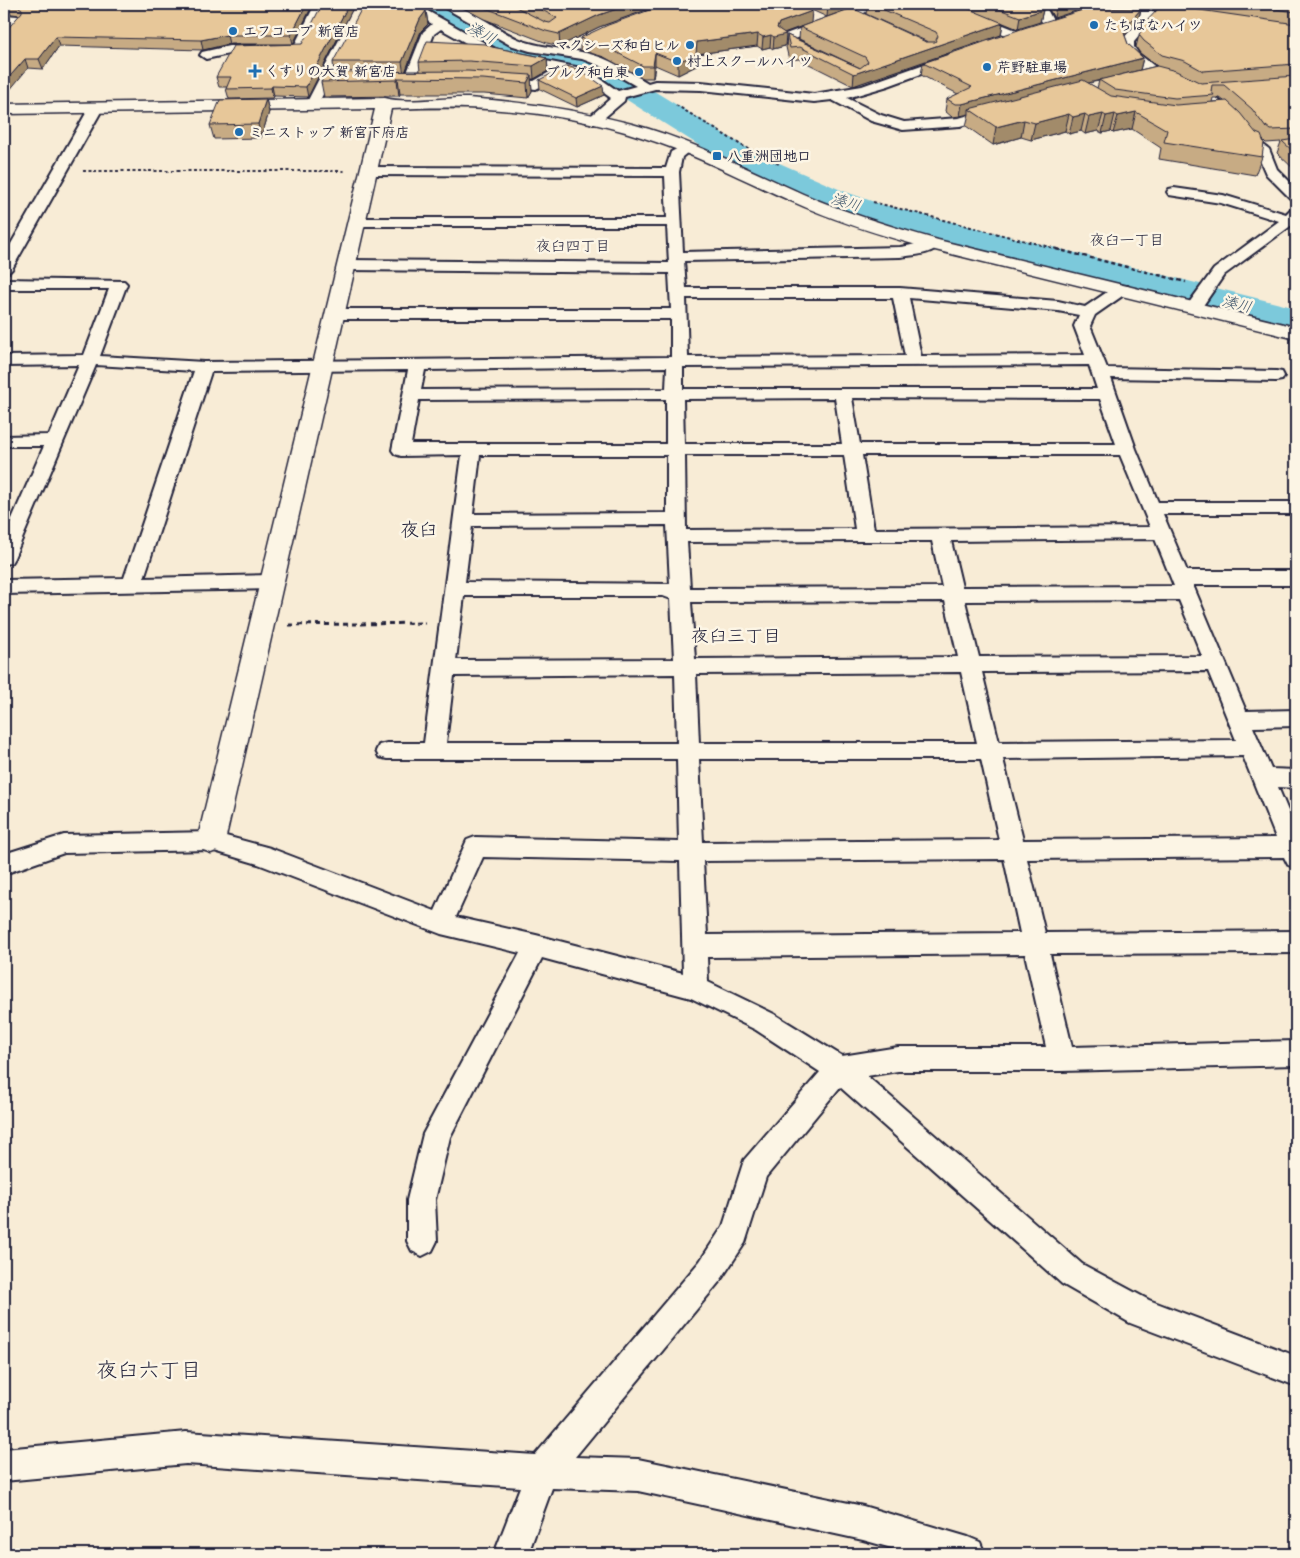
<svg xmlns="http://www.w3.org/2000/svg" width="1300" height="1558" viewBox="0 0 1300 1558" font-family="'Comic Neue','Klee One',sans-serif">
<rect width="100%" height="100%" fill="#f8ecd6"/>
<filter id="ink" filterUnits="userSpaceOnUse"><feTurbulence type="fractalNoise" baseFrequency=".02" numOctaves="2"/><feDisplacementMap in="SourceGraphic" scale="10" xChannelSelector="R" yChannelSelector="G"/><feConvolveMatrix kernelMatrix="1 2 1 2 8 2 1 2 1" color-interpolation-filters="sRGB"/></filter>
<g filter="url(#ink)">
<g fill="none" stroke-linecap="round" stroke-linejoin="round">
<g fill="#58869b" fill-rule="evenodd">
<path d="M313 4H325L318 14 316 13 320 5Z"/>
<path d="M1280 500H1296V504H1283L1279 502Z"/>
</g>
<path fill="#7cc9db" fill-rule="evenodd" d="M416 4H449L516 40 600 58 752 151 843 191 880 204 1296 308V330L942 241 856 218 819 205 730 165 581 71 497 53 419 10Z"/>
<defs>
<g id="street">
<path d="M315 4H330L325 7 302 53 229 54 206 59 200 55 202 52 229 46H294Z"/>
<path d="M401 4H415L501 52 581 68 591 72 618 91 636 86 603 67 582 59 530 51 510 45 438 4C466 2 493 28 518 39 539 48 564 48 586 53 609 58 628 71 648 83L655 81 701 82 814 94 862 86 950 55 954 56 956 59 954 62 888 86 847 98 881 115 904 122 959 118 996 107 1003 111 1001 114 960 126 903 130 871 121 832 100 814 102 701 90 655 89 625 97 624 101 598 123 593 124 586 120 611 98 583 78 566 73 536 89 498 85 496 82 498 79 502 78 534 81 553 70 493 58 441 29 434 34 416 80 410 84 406 83 404 80 423 32 432 24Z"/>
<path d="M868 4H884L882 6 795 39 815 48 817 51 815 54H807L778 39 780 36Z"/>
<path d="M936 4H951L1021 32 1023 35 1021 38H1013L938 6Z"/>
<path d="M1032 4H1044L1056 26 1054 29H1046Z"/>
<path d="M1109 9 1139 12H1186L1188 14 1186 16 1182 18 1154 19 1134 42V47L1139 54 1158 69 1160 72 1158 75C1147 77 1120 56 1122 44 1123 34 1136 27 1142 19L1105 15 1103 13 1105 11Z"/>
<path d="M4 15 18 16 24 20 8 40 4 41V30L9 23 4 22Z"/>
<path d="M347 32 353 36 318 104 312 108 307 107 306 104 341 36Z"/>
<path d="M1197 85 1202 86 1246 123 1261 143 1269 149 1277 169 1296 188V200L1291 199 1266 174 1256 151 1251 149 1236 129 1192 92 1191 89 1192 86Z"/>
<path d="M96 104 103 108 12 269 9 272 4 274V256L89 108Z"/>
<path d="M686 144 693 148 682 157 679 172 683 252 900 247C911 246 929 239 938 241L940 244C932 255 913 255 900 257L684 261 686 288H900L1058 301 1085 307 1116 286H1128L1130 289 1128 292 1095 315 1090 326 1107 368 1276 371 1282 372 1284 376 1282 380 1276 381 1111 378 1136 449 1158 502H1296V514H1163L1187 571H1296V585H1193L1246 711 1296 710V726L1253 727 1271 769 1296 770V788L1278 787 1296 830V868L1288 865 1284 857 1027 859 1045 933 1296 931V953L1050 954 1072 1047 1296 1041V1065L1062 1071H898L867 1076 1082 1264 1149 1300 1296 1356V1386L1130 1323 1062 1284 840 1087 766 1177 745 1243 720 1281 575 1457 638 1459 863 1506 968 1537 980 1542 985 1554H913L863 1540 638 1491 552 1488 528 1554H494L520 1487 186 1464 4 1481V1449L186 1432 535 1455 700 1261 723 1226 744 1160 820 1072 756 1030 691 998 542 958 450 1137 435 1200 437 1241 432 1251 422 1256 412 1251 407 1241V1200L423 1134 520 953 441 934 258 864 211 850 64 853 4 874V854L64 835 211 832 270 848 435 911 467 840 475 837 679 842 677 759H387L379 757 376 751 379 745 387 743H424L462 455 401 456 395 454 392 450 408 370 211 372 144 578 272 575 279 577 282 582 279 587 272 589 4 594V580L124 578 194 371 96 365 14 558 11 563 4 564V537L44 446H4V436L49 435 79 365 4 366V356L84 355 109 289H4V279L124 281 127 284 100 356 204 362 671 357V319H336L330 317 328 314 330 311 336 309H671L669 273 347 270 342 268 339 265 342 262 347 260 669 263 667 226H356L351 225 349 222 351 219 356 218H667L665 176 368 175 361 171 368 167 666 168 671 152ZM686 298H893L905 356 688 357ZM909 298 1058 311 1079 315 1074 326 1085 355 921 356ZM1089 365 1097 389H683V367ZM667 367 666 389 421 390 425 370ZM835 398 842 444H684L683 399ZM852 398 1100 399 1116 444H860ZM666 399V444H411L419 400ZM480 455H667V513L473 514ZM685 455H844L855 529 686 530ZM862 455H1120L1150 527 874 529ZM667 525 670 584 465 582 472 526ZM1155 539 1174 586 962 587 951 541ZM865 541H932L942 587 690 588 687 542ZM464 596H663L671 599 674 659 456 660ZM1179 600 1202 656 979 657 965 601ZM945 601 958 657 695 659 691 602ZM1208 671 1236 740 999 742 982 672ZM961 672 977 743H699L696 674ZM675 674 677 743H446L454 676ZM1243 756 1276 838 1023 840 1003 759ZM699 759H981L999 840 703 842ZM483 857 680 861 683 973 536 935 456 917ZM1004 859 1020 933 707 935 703 861ZM1025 954 1046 1047H898L842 1056 774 1014 708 982 707 957Z"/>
<path d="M1174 188 1223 195 1286 214 1291 209 1296 208V226L1292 225 1224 275 1200 310H1188L1186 307 1214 269 1279 221 1221 203 1169 195 1167 192 1169 189Z"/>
</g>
<path id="secondary" d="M385 98C406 104 444 97 468 98 523 102 579 110 632 124 692 140 746 169 803 194 847 213 892 227 938 240L1296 327V339L927 248C880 235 835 221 791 201 741 179 693 153 641 137 586 119 525 110 466 108 441 107 416 108 391 109L225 841 221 849 211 853 201 849 197 841 375 109 4 114V104Z"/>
</defs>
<use href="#street" stroke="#22223b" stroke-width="4"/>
<use href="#secondary" stroke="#22223b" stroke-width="3"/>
<g stroke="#22223b" stroke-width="2" stroke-dasharray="3 2.5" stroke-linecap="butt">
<path d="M676 105 741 145 781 165"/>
<path d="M83 171H345"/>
<path d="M873 202 1061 250"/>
</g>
<path stroke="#22223b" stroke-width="2.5" stroke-dasharray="4 3" stroke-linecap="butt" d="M1056 249 1186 282"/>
<path stroke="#22223b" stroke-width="3" stroke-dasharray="5 4" stroke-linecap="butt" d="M289 625 425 623"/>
<use href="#street" fill="#fcf5e5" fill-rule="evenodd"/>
<use href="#secondary" fill="#fcf5e5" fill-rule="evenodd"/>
</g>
<g fill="#c7ab84" stroke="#22223b" fill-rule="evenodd">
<path d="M4 4H313L293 44H229L203 50 59 46 43 69 28 68 5 32 20 15 4 13Z"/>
<path d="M456 4H663L599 27 560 46 547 43 484 19Z"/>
<path d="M666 4H863L827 17 805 7 811 23 784 33 785 46 773 49 770 47 762 49 757 46 697 54 696 66 678 75 655 65 653 78H643L604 57 580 50V38Z"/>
<path d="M867 4H1039L1043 10 1040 22 1018 29 1001 22 1003 23 1001 35 853 86 799 59 789 60 786 47 787 35 860 68 799 39 800 27 928 42 866 14Z"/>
<path d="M1046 4H1296V171L1277 153 1281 142 1266 143 1263 140 1262 157 1255 175 1159 159 1161 148 1132 129 1113 133 1111 131 1102 133 1098 131 1085 134 1081 131 1069 134 1065 131 1031 140 1021 137 993 145 966 126 969 114 960 116 952 117 945 111 947 99 958 94 921 75 923 63 1089 8H1085L1054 18ZM1158 9 1139 35 1136 47 1140 53 1157 66 1140 70 1143 58 1128 44 1125 36 1138 21 1141 10ZM1099 81 1097 88 1088 83ZM1213 98H1220L1224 101 1212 102Z"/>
<path d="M353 8 308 97 274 96 273 98 229 99 226 89 227 87H219L216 77 302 44Z"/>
<path d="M426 11 428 24 421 31 405 71H420L419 62 492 47 547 58 548 71 534 79H531L532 91 528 98 484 94H400L399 96 324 97 321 82 334 72 333 62Z"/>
<path d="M539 80 604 95 577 107 540 89Z"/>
<path d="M266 99 269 112 261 138 214 139 210 125Z"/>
</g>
<g fill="#a28b6b" stroke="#22223b">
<path d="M307 4H313L293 44 291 35Z"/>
<path d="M349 4H360L353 8 308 97 306 87Z"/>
<path d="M631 4H663L599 27 560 46 559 34 599 15Z"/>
<path d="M833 4H863L827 17 828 5Z"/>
<path d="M1064 4H1086L1085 8 1054 18 1056 6Z"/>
<path d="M1141 9 1138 21 1122 38 1126 26Z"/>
<path d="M1043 10 1040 22 1018 29 1020 17Z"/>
<path d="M426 11 428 24 421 31 404 75 402 62 420 19Z"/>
<path d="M812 11 811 23 778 35 786 34 785 46 773 49 774 37 779 23Z"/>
<path d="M4 19 6 24 4 27Z"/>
<path d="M1003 23 1001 35 853 86 854 74Z"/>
<path d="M758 34 757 46 697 54 696 66 678 75V62L697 42Z"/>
<path d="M227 35 229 44 203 50 201 40Z"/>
<path d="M771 35 770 47 762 49 763 37Z"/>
<path d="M56 37 59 46 43 69 39 59Z"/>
<path d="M655 53V65L653 78V66Z"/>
<path d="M547 58 548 71 534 79 533 66Z"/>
<path d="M1143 58 1140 70 974 112 969 109V114L960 116 962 104Z"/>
<path d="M25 59 28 68 4 97V83Z"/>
<path d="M531 75 532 91 528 98 527 83Z"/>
<path d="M398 78 400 94 399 96 397 80Z"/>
<path d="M272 86 274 96 273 98 271 88Z"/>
<path d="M603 86 604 95 577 107 576 98Z"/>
<path d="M266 99 269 112 261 138 258 124Z"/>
<path d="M1136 112 1132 129 1113 133 1118 116Z"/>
<path d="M1069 114 1065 131 1031 140 1035 123Z"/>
<path d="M1085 114 1081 131 1069 134 1073 117Z"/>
<path d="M1103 114 1098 131 1085 134 1089 117Z"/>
<path d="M1115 114 1111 131 1102 133 1106 116Z"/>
<path d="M1024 120 1021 137 993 145 996 127Z"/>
</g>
<g fill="#e7c799" stroke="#22223b">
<path d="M4 4H307L291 35H227L201 40 56 37 39 59H25L4 83V33L5 32 22 12V9L16 5Z"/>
<path d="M322 4H349L306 87 272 86 271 88 226 89 231 77H216L233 46 302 44Z"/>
<path d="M364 4H413L426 11 420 19 402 62H333Z"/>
<path d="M476 4H510L545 22 550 23 557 18 531 4H631L599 15 559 34 546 31 483 7Z"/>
<path d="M666 4H797L812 11 779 23 777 28 786 34 774 37 771 35 763 37 758 34 697 42 696 54 678 62 655 53 653 66H643L604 46 580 38 608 25Z"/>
<path d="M870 4H957L1003 23 854 74 800 47 790 48 787 35 860 68 868 62 865 57 800 27 852 8 926 42H935L938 36 936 32Z"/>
<path d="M986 4H1039L1043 10 1020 17Z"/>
<path d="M1055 4H1064L1056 6Z"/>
<path d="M1238 4H1296V12Z"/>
<path d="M1089 8 1141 9 1126 26 1124 33 1128 44 1143 58 962 104H955L947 99 972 87 923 63 1024 28Z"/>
<path d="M1186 8 1296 24V64L1203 71 1185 61 1162 55 1144 41 1139 35 1143 25 1158 9Z"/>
<path d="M427 41 486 44 492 47 547 58 533 66 469 61 419 62Z"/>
<path d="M567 66 582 71 603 86 576 98 539 80Z"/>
<path d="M1157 66 1176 71 1201 83 1296 76V129L1271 130 1266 126V128L1252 109 1224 85H1212L1211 91 1214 95 1175 98 1115 90 1099 80Z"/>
<path d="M468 71 531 75 527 83 483 79 398 78 397 80 321 82 326 72Z"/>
<path d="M1083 80 1111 96 1176 105 1227 101 1240 113 1256 133 1261 135 1264 143 1262 157 1164 142 1167 130 1136 112 1118 116 1115 114 1106 116 1103 114 1089 117 1085 114 1073 117 1069 114 1035 123 1024 120 996 127 969 109Z"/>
<path d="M266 99 258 124 210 125 220 100Z"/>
<path d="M1296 139V154L1282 141Z"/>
</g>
</g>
<g fill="#1f6fb2" stroke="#fcf5e5" stroke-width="2">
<circle cx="1094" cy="25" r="5"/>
<circle cx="233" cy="31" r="5"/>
<circle cx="690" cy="45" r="5"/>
<circle cx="677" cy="61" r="5"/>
<circle cx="987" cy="67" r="5"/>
<path d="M252.5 63.5h5v5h5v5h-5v5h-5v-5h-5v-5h5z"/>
<circle cx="639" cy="72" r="5"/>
<circle cx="239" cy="132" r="5"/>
<rect x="712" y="151" width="10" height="10" rx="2.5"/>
</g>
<g text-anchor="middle" stroke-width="5" stroke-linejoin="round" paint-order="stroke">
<g font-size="14" font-weight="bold" fill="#22223b" stroke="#fcf5e5" text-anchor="start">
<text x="1104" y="30">たちばなハイツ</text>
<text x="243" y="36">エフコープ 新宮店</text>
<text x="680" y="50" text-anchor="end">マクシーズ和白ヒル</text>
<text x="687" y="66">村上スクールハイツ</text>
<text x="997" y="72">芹野駐車場</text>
<text x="265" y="76">くすりの大賀 新宮店</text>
<text x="629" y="77" text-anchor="end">ブルグ和白東</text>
<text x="249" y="137">ミニストップ 新宮下府店</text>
<text x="727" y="161">八重洲団地口</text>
</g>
<g font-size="15" font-style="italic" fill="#3d546b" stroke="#fcf5e5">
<text transform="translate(482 33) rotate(29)" y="5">湊川</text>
<text transform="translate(846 202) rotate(17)" y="5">湊川</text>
<text transform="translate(1237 304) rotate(14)" y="5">湊川</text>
</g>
<g font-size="15" fill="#22223b" stroke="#fcf5e5">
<text x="1127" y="245">夜臼一丁目</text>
<text x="573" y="251">夜臼四丁目</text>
</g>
<g font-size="18" fill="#22223b" stroke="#fcf5e5">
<text x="736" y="642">夜臼三丁目</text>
</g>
<g font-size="19" fill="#22223b" stroke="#fcf5e5">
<text x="419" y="536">夜臼</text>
</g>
<g font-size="21" fill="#22223b" stroke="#fcf5e5">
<text x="149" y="1377">夜臼六丁目</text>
</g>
</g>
<rect width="1300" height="1558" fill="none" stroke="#fcf5e5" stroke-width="20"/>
<rect x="10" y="10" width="1280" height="1538" fill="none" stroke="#22223b" stroke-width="2" filter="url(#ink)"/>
</svg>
